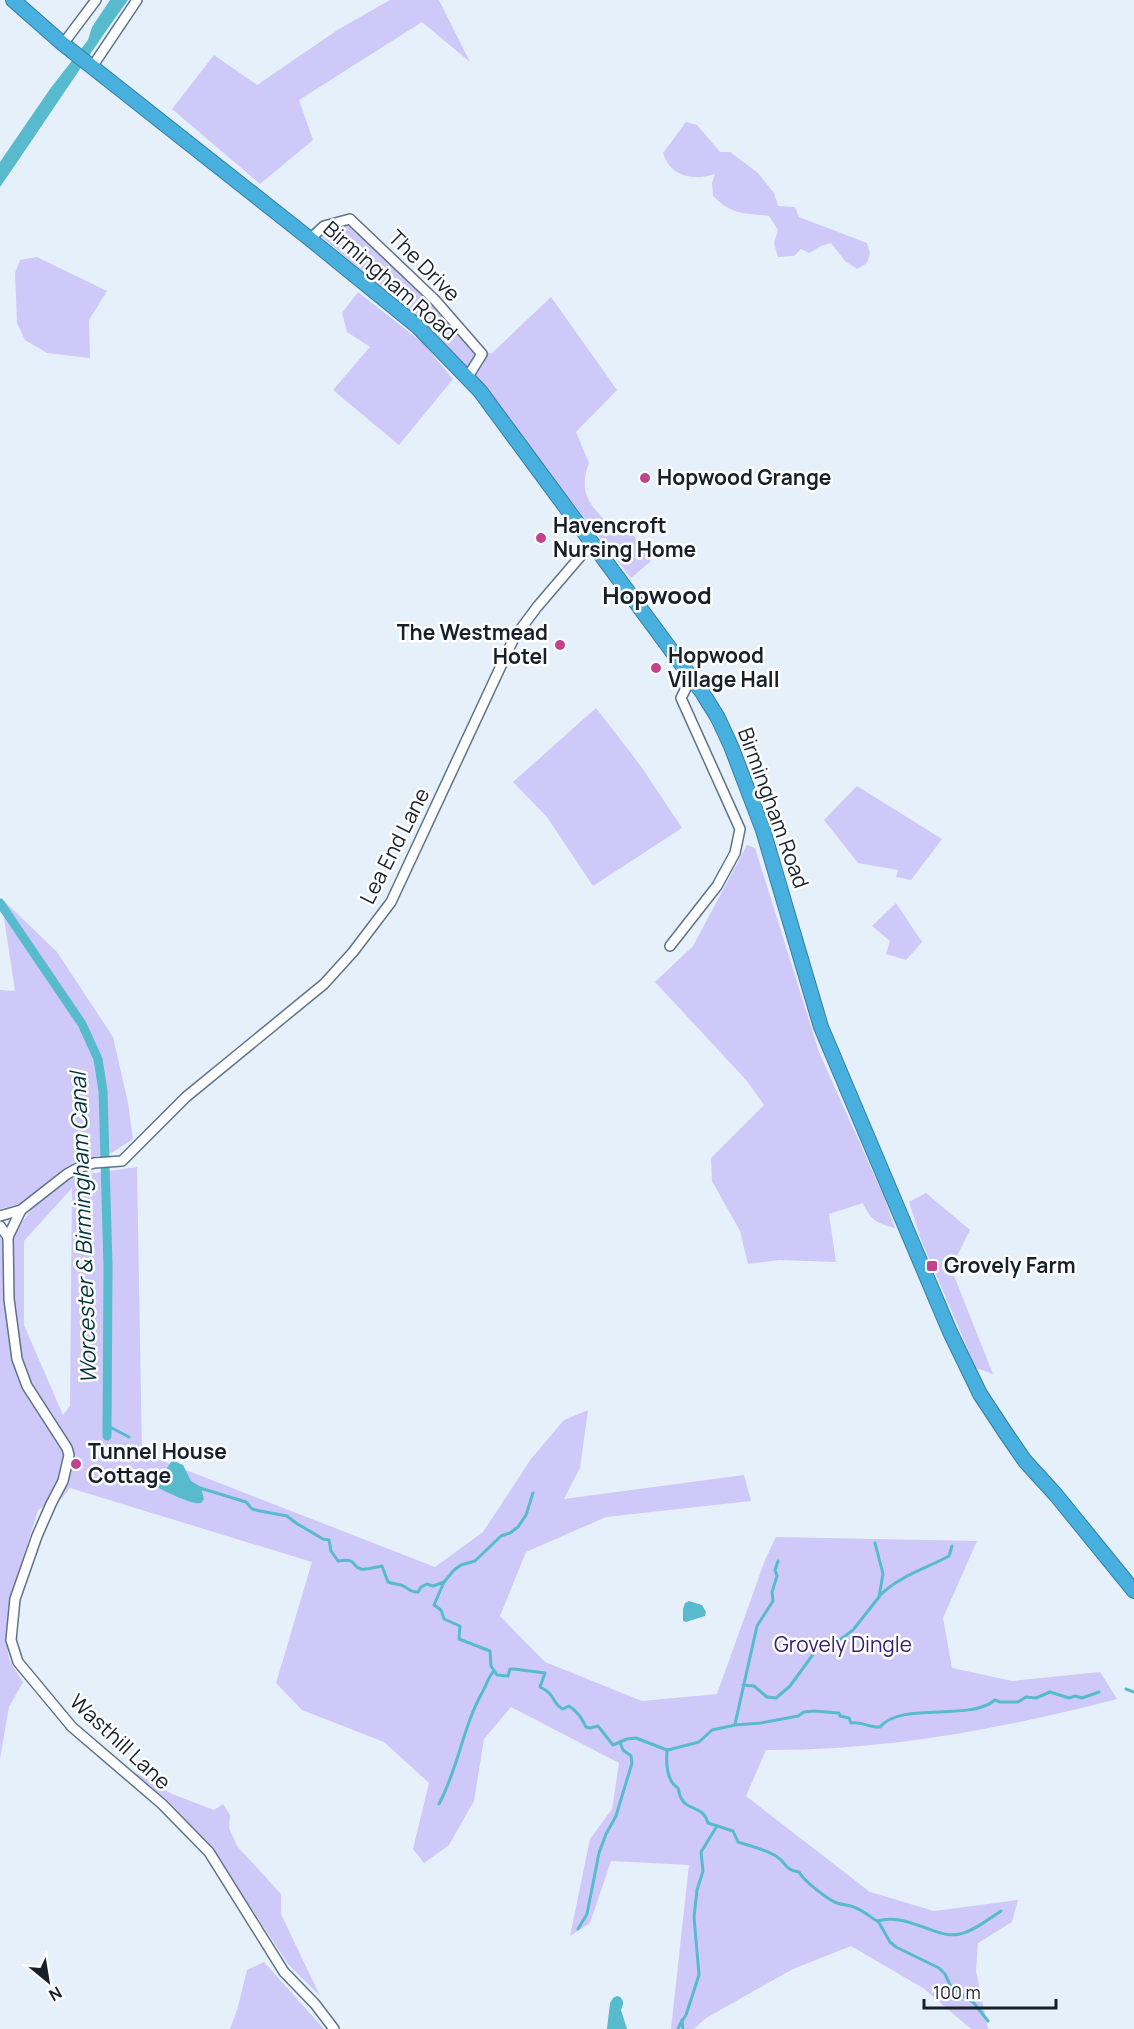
<svg xmlns="http://www.w3.org/2000/svg" width="1134" height="2029" viewBox="0 0 1134 2029" font-family="Manrope,sans-serif">
<rect width="100%" height="100%" fill="#e6f0fb"/>
<g fill="#cfc9f9" fill-rule="evenodd">
<path d="M390 0H439L470 62 422 22 299 100 313 140 260 184 172 109 214 55 257 85 339 29Z"/>
<path d="M686 122 697 125 720 152H730L758 173 774 193 778 206 795 207 799 217 867 243 870 254 867 263 857 269 845 261 831 243 821 246 809 253 801 249 794 256 778 257 774 243 778 230 769 216C744 213 732 215 713 196L712 183 715 174C694 181 670 177 663 153Z"/>
<path d="M347 223 417 288 476 353H492L551 297 617 390 576 432 589 463C578 493 589 503 609 525L628 520 636 540 651 561 631 578 479 382 423 324 321 236 327 229Z"/>
<path d="M37 257 107 291 89 320 90 358 47 353 25 340 17 323 15 273 20 260Z"/>
<path d="M358 292 423 343 453 379 399 445 333 390 370 347 347 332 342 313Z"/>
<path d="M596 708 640 765 682 828 593 886 547 817 513 782Z"/>
<path d="M857 786 942 839 911 880 896 877 898 870 858 863 824 820Z"/>
<path d="M747 845 755 848 819 1052 884 1197 895 1228C877 1223 871 1221 863 1203L829 1214 836 1262 779 1260 748 1264 740 1231 712 1181 711 1158 764 1105 747 1081 655 982 693 946Z"/>
<path d="M1 898 57 952 113 1037 128 1103 133 1139 113 1152 72 1163 75 1176 137 1167 142 1453 435 1567 483 1532 531 1459 564 1420 588 1410 580 1468 564 1499 744 1475 751 1501 606 1517 526 1552 500 1616 545 1662 642 1701 717 1694 765 1560 776 1537 977 1541 943 1618 952 1668 1012 1681 1100 1672 1117 1699C1002 1729 884 1751 766 1750L746 1796 870 1892 934 1911 1018 1900 1012 1922 978 1943 976 1971 988 2029H971L923 1988 851 1946 793 1969 706 2018 694 2029H671L689 1865 611 1861 590 1923 570 1936 590 1839 612 1809 619 1763 511 1707 484 1739 474 1801 449 1845 424 1863 413 1849 429 1783 384 1742 302 1710 276 1683 312 1562 70 1488 62 1498 38 1510C26 1551 0 1616 9 1658 12 1666 18 1674 23 1682L9 1707 0 1759V1238L14 1233 30 1211 24 1203 0 1209V990L15 991ZM72 1188 70 1406 63 1415 24 1325V1241Z"/>
<path d="M896 903 922 942 906 960 886 954 890 941 872 926Z"/>
<path d="M926 1193 970 1230 951 1268 993 1374 976 1368 921 1240 909 1202Z"/>
<path d="M131 1770 172 1794 214 1810 223 1804 230 1815 229 1828 237 1846 281 1894V1914L320 1996 288 1964 209 1844 168 1801Z"/>
<path d="M264 1962 324 2029H230L238 2007 247 1970Z"/>
</g>
<g fill="#57bbcd">
<path d="M110 0H128C84 61 43 125 0 187V162L50 89 88 40 92 27Z"/>
<path d="M174 1461 183 1465 191 1481 201 1487 204 1499C203 1500 202 1502 201 1503 194 1506 162 1490 155 1486L156 1477 165 1471 171 1462Z"/>
<path d="M689 1601 702 1605 706 1612 705 1616 686 1622 683 1621V1609L685 1603Z"/>
<path d="M617 1996 620 1997C625 2002 623 2004 621 2010L627 2029H607L610 2003 613 1998Z"/>
</g>
<g fill="none" stroke-linecap="round" stroke-linejoin="round">
<g stroke="#57bbcd" stroke-width="3">
<path d="M108 1426 129 1437"/>
<path d="M200 1488 246 1502 252 1509 260 1511 287 1516 296 1523 323 1539 329 1540 331 1551 338 1561C359 1558 350 1566 361 1569 367 1570 376 1567 382 1566L388 1582C393 1584 396 1584 401 1585 408 1587 410 1593 418 1592L421 1587 427 1584 433 1586 444 1582 434 1605 441 1610 444 1619 460 1626 459 1639 490 1651 491 1666 497 1675 508 1676 510 1669H514L545 1673 540 1687C556 1694 552 1704 563 1709L569 1706C578 1712 581 1717 586 1727L590 1728 598 1726 613 1745 627 1739 636 1738 667 1750C666 1763 666 1781 678 1788 679 1791 679 1795 681 1798 687 1811 703 1805 708 1823L733 1831 738 1842C751 1846 764 1849 776 1856 788 1864 783 1869 799 1872 803 1880 828 1900 837 1903 843 1905 850 1905 856 1908 864 1911 870 1917 877 1921 909 1912 936 1940 960 1934 974 1931 989 1919 1001 1911"/>
<path d="M444 1582 454 1570 461 1565 475 1561 501 1536 510 1533 518 1527 526 1515 533 1493"/>
<path d="M879 1596C901 1575 923 1570 949 1556L952 1546"/>
<path d="M743 1685 754 1686 767 1697 776 1698 790 1686 817 1649 841 1639 853 1630 879 1597 883 1574 875 1543"/>
<path d="M1126 1689 1134 1692"/>
<path d="M735 1724 757 1626 773 1601 772 1592 777 1576 775 1570 778 1561"/>
<path d="M668 1750 699 1742 712 1730 735 1725 761 1723 798 1716 804 1712 814 1711 839 1713 840 1716 849 1718 851 1723C861 1721 870 1728 880 1727 902 1701 969 1722 995 1700L1000 1702H1018L1026 1697 1036 1698 1050 1692 1069 1698 1075 1696 1082 1698 1099 1692"/>
<path d="M439 1804C458 1769 463 1726 483 1691 487 1684 488 1677 494 1671"/>
<path d="M878 1921 890 1942 896 1947 939 1968 945 1974 951 1987 974 2003 988 2021"/>
<path d="M578 1929 587 1914 599 1853 606 1834 616 1816 632 1763 631 1756 623 1750 620 1742"/>
<path d="M678 2029 682 2020"/>
<path d="M683 2029 682 2021 686 2015 699 1975 694 1917 697 1890 703 1871 701 1852 717 1826"/>
</g>
<path stroke="#57bbcd" stroke-width="9" d="M0 903 82 1024 98 1059 103 1091 108 1266 107 1436"/>
<defs>
<g id="minor">
<path d="M63 44 96 0"/>
<path d="M92 67 137 0"/>
<path d="M310 239 324 226 350 219 435 300 482 354 467 378"/>
<path d="M670 946 717 886 735 853 740 829 681 698 691 678"/>
<path d="M21 1210 8 1237 9 1299 17 1359 27 1386 67 1448 69 1455 63 1481 51 1504 37 1536 15 1599 11 1640 18 1662 72 1727 162 1804 209 1852 284 1972 315 2004 334 2029"/>
<path d="M0 1216 21 1210 67 1174 78 1168 94 1163 122 1161 186 1097 324 984 353 952 391 902 514 638 537 607 591 544"/>
<path d="M0 1226 8 1237"/>
</g>
<path id="highway" d="M13 0 63 44 310 239 417 326 480 391 702 692 718 718 731 746 763 830 821 1027 950 1332 980 1394 1005 1432 1025 1461 1056 1495 1134 1591"/>
</defs>
<use href="#minor" stroke="#5d738a" stroke-width="12"/>
<use href="#highway" stroke="#367e9f" stroke-width="16"/>
<use href="#minor" stroke="#fff" stroke-width="9"/>
<use href="#highway" stroke="#47b0de" stroke-width="14"/>
</g>
<g fill="#c4428b" stroke="#fff" stroke-width="2">
<circle cx="645" cy="478" r="6"/>
<circle cx="541" cy="538" r="6"/>
<circle cx="560" cy="645" r="6"/>
<circle cx="656" cy="668" r="6"/>
<rect x="926" y="1260" width="12" height="12" rx="3"/>
<circle cx="76" cy="1464" r="6"/>
</g>
<g text-anchor="middle" stroke-width="5" stroke-linejoin="round" paint-order="stroke">
<g font-size="21" fill="#172029" stroke="#fff">
<text transform="translate(424 266) rotate(45)" y="7">The Drive</text>
<text transform="translate(390 281) rotate(41)" y="7">Birmingham Road</text>
<text transform="translate(773 808) rotate(70)" y="7">Birmingham Road</text>
<text transform="translate(395 846) rotate(-63)" y="7">Lea End Lane</text>
<text transform="translate(120 1742) rotate(43)" y="7">Wasthill Lane</text>
</g>
<g font-size="21" font-weight="bold" fill="#172029" stroke="#fff" text-anchor="start">
<text x="657" y="485">Hopwood Grange</text>
<text x="553" y="533">Havencroft<tspan x="553" dy="24">Nursing Home</tspan></text>
<text x="548" y="640" text-anchor="end">The Westmead<tspan x="548" dy="24">Hotel</tspan></text>
<text x="668" y="663">Hopwood<tspan x="668" dy="24">Village Hall</tspan></text>
<text x="944" y="1273">Grovely Farm</text>
<text x="88" y="1459">Tunnel House<tspan x="88" dy="24">Cottage</tspan></text>
</g>
<g font-size="21" fill="#36216e" stroke="#fff">
<text x="843" y="1652">Grovely Dingle</text>
</g>
<g font-size="22" font-style="italic" fill="#01333b" stroke="#fff">
<text transform="translate(83 1228) rotate(-92)" y="8">Worcester &amp; Birmingham Canal</text>
</g>
<g font-size="24" font-weight="bold" fill="#172029" stroke="#fff">
<text x="657" y="604">Hopwood</text>
</g>
</g>
<g transform="translate(48 1981) rotate(150)" stroke="#ffffff" stroke-width="4.5" paint-order="stroke">
<path d="M0-4.5L10 22L0 15L-10 22Z" fill="#172029"/>
<text y="-9" font-size="16" font-weight="bold" text-anchor="middle" fill="#172029">N</text>
</g>
<path d="M924 1999v9h132v-9" fill="none" stroke="#172029" stroke-width="3"/>
<text x="933" y="1999" font-size="18" fill="#172029" stroke="#ffffff" stroke-width="4.5" paint-order="stroke">100 m</text>
</svg>
